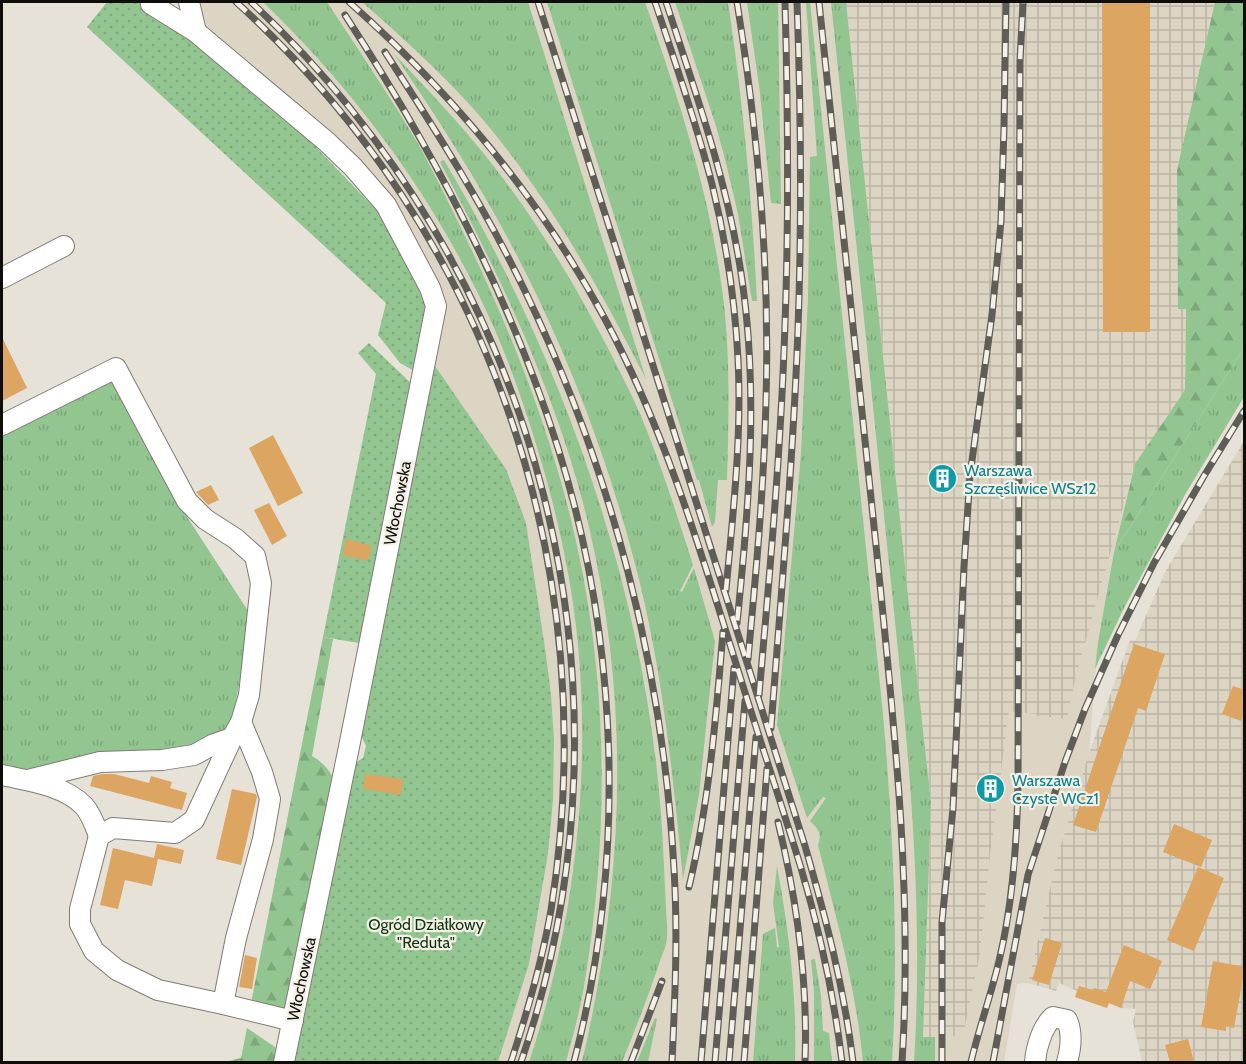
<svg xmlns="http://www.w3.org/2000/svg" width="1246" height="1064" viewBox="0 0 1246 1064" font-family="Cabin,sans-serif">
<defs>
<pattern id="industrial-grid" width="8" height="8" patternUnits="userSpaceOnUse" patternTransform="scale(1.5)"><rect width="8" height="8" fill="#dcd5c4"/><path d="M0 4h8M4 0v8" fill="none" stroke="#bcb6a7"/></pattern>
<pattern id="grass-tufts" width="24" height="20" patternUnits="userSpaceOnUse" patternTransform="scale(1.5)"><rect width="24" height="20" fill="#92c590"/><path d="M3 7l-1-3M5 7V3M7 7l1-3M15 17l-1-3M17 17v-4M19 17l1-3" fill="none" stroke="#7da87b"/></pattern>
<pattern id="forest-firs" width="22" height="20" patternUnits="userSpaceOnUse" patternTransform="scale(1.5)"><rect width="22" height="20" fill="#92c590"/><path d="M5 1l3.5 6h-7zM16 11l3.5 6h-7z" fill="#7da87b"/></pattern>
<pattern id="park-dots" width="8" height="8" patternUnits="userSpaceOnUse" patternTransform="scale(1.5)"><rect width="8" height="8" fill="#92c590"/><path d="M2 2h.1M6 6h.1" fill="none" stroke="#7da87b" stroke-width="1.8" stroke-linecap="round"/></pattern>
</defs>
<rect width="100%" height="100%" fill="#e6e2d8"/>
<path fill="#dcd5c4" d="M194 2H1215L1178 308 1135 465 1114 552 1098 642 1089 753 1058 854 1028 983 1017 984 1004 1062H498L529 964 548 854 553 801 554 740 506 469 431 360 438 291 397 203 328 135 201 23Z"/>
<g fill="url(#industrial-grid)">
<path d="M846 2H1215L1179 309H1186L1185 390 1135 465 1075 679 1067 719 1037 716 1036 714 1009 711 990 855 980 953 963 1036 923 1037 931 802 909 605Z"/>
<path d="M1244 441V1062H1142L1133 1022 1136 1009 1121 1008 1109 1003 1107 1008 1101 1006 1075 997 1077 991 1059 983 1056 991 1028 983 1058 854 1089 753 1130 640 1135 641 1165 572Z"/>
</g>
<g fill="url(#grass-tufts)">
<path d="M263 2H327C359 51 392 99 421 149 440 184 457 220 474 255 525 363 566 474 586 592 608 719 606 853 585 980 581 1008 573 1035 566 1062H529C543 1020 554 977 563 933 581 839 587 741 578 645 573 591 562 537 548 485 534 435 518 385 498 337 444 211 361 96 263 2Z"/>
<path d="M362 2H528L646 379C597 283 543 187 471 106 437 69 400 35 362 2Z"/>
<path d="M547 2H645C676 91 706 181 720 275 731 343 729 412 727 480H718L715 522 712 527 699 480H697Z"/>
<path d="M675 2H728C743 101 752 200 757 301H752L738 214 725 159 716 126Z"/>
<path d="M747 2H778L781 204 771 203 760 93Z"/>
<path d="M806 2H810L883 714C893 830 899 946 892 1062H863C856 988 836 917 818 845 822 832 819 830 810 821L826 798 823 797 807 818 777 725 801 453 808 296 810 157 817 156Z"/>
<path d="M831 2H846L909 605 931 802 923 1037H935V1062H914C925 889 905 717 887 545 869 364 850 183 831 2Z"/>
<path d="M394 54C426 88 459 122 488 159 536 219 576 286 611 354 621 374 632 395 641 416 661 464 677 515 693 565L680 591 682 592 694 568 715 641 699 795 683 879C674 787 665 695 645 605 609 447 546 294 461 157 440 122 417 88 394 54Z"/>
<path d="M444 160C567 367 651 604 663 846 664 866 665 887 666 908 666 917 668 927 667 937 667 945 662 955 659 964 648 997 635 1030 622 1062H582C624 882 631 708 589 527 559 399 501 278 440 162Z"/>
<path d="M1244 348V397L1186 493 1124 608 1095 669 1098 642 1114 552Z"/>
<path d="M113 378 180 506 252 617 231 727 194 746 90 758 27 774 2 768V436Z"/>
<path d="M777 866C789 931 797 996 795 1062H753L763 934 775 928 777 947H779L773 903Z"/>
<path d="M815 959 821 996 823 1031 829 1033 832 1062H814V991L811 960Z"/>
<path d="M655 1018 657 1019 648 1062H637Z"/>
</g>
<g fill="url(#forest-firs)">
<path d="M1215 2H1244V348L1114 552 1135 464 1185 390 1186 309H1178L1177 170Z"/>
<path d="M323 637 333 639 312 756C324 763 330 771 336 783L288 1010 251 1003Z"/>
<path d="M247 1028 275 1047 281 1055 279 1062H225L241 1058Z"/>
</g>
<g fill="url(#park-dots)">
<path d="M107 2H143L279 112 283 118 289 119 383 217 428 309 418 373 400 363 378 335 386 303 87 27Z"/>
<path d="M369 343 415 387 388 516 384 515 359 643 323 637 376 374 358 353Z"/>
<path d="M431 360 506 469 526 523 546 655 551 695 554 740 553 801 548 854 529 964 498 1062H292L352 765 363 758 366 746 359 731Z"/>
</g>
<g fill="#dca561">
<path d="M1102 2H1150V332H1103Z"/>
<path d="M2 337 27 388 2 401Z"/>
<path d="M273 435 303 493 278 506 249 448Z"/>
<path d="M211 485 219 500 208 505 196 492Z"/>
<path d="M269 503 287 536 272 545 254 510Z"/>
<path d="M346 539 372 546 368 561 343 555Z"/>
<path d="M1134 644 1165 654 1146 711 1138 708 1096 832 1073 825Z"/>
<path d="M1233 686 1245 690V711L1241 721 1222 714Z"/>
<path d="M102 774H114L149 783 151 776 172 782 170 788 187 793 182 810 90 786 93 776Z"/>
<path d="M365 774 403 779 401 795 363 789Z"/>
<path d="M985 778 998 780 996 800 983 798Z"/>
<path d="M232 789 256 794 257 797 241 865 216 859Z"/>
<path d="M1174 824 1212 840 1201 867 1163 852Z"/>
<path d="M157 844 184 850 181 864 158 859 152 886 125 880 118 909 100 905 113 848 154 858Z"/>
<path d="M1198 867 1224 878 1194 951 1167 940Z"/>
<path d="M1045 938 1062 943 1049 985 1032 980Z"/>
<path d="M1124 945 1162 961 1150 989 1130 981 1121 1008 1109 1003 1107 1008 1075 997 1079 986 1093 990 1094 988 1106 992Z"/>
<path d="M245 955 257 958 252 989 239 987Z"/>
<path d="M1213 961 1245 967 1234 1028 1226 1026V1031L1201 1027Z"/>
<path d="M1188 1039 1194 1062H1170L1165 1045Z"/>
</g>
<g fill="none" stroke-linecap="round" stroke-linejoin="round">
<defs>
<g id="minor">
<path d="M151 2V4L196 32 327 142 353 167 386 205 430 288 436 306 349 747 284 1062"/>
<path d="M189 2 196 32"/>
<path d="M2 278 64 246"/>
<path d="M2 425 116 368 187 501 205 519 236 539 255 556 261 583 249 695 241 722 232 738 194 820 175 833 113 828 99 836 80 909V924L94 951 117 970 158 990 223 1004 293 1021"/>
<path d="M2 775C29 781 64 785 84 806 92 815 95 826 99 836"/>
<path d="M28 780 100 762 162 760 194 755 212 745 232 738"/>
<path d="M223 1004 236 938 263 839 270 799 262 772 241 722"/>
<path d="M1035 1062C1036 1048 1042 1027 1053 1017L1067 1020C1073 1034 1071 1048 1067 1062"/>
</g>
</defs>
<use href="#minor" stroke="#807c74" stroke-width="22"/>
<use href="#minor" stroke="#fff" stroke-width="20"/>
<defs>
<g id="rail">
<path d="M236 2C492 233 605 571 551 910 542 962 527 1013 511 1062"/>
<path d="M251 2C540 270 650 687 521 1062"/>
<path d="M349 2C451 92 540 198 605 319 662 425 697 539 733 654 755 726 779 796 801 868 820 932 834 996 842 1062"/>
<path d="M538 2 805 846C826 919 844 987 853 1062"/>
<path d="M655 2C675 62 696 122 712 184 726 241 735 300 738 359 742 436 733 513 726 590"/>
<path d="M666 2C695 91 727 180 741 273 759 389 749 507 737 623"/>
<path d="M737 2C758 133 770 267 766 400 764 487 756 573 748 659"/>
<path d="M819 2C838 186 858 371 877 555 894 724 913 893 902 1062"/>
<path d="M345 15C433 150 509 293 558 448 620 645 626 862 574 1062"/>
<path d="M385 52C435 129 484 206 524 289 612 470 663 668 674 869 678 933 675 998 672 1062"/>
<path d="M759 695C770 571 781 448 785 324 789 216 788 109 785 2"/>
<path d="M771 728C781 595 793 462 798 329 802 220 801 111 797 2"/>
<path d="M778 822C797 900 808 982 805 1062"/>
<path d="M689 887C709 803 716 718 723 632"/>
<path d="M631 1062 662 981"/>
<path d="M701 1062 734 668"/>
<path d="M715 1062 745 701"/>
<path d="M729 1062 756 737"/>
<path d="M744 1062 767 769"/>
<path d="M942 1062V922L953 808 964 567 970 475 992 315 1001 221 1004 127 1006 2"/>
<path d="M971 1062C979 1028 991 995 999 961 1013 903 1017 843 1018 784L1020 61 1023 2"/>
<path d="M993 1062 1028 875 1065 762 1085 709 1118 635 1154 563 1204 476 1244 411"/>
</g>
</defs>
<use href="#rail" stroke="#5f5d57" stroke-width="7"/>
<use href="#rail" stroke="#f4f0e6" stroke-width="4.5" stroke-dasharray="14" stroke-linecap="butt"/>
</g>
<defs>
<symbol id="building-disc" viewBox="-11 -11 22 22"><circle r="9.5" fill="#0f9aa8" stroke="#f4f0e6"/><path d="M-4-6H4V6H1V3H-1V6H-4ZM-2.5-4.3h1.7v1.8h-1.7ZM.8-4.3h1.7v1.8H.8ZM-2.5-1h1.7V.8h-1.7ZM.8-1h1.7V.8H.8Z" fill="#fff"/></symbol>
</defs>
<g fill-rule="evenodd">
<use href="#building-disc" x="926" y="462" width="33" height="33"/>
<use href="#building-disc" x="974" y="772" width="33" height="33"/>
</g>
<g text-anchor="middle" stroke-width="4.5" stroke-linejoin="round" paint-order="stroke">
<g font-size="16" fill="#0d838f" stroke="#f4f0e6" text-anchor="start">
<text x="964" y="476">Warszawa<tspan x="964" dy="18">Szczęśliwice WSz12</tspan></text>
<text x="1012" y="786">Warszawa<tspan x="1012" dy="18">Czyste WCz1</tspan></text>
</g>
<g font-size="16" fill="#0e0d0a" stroke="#f4f0e6">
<text transform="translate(397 503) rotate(-79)" y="6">Włochowska</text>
<text transform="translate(301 979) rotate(-78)" y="6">Włochowska</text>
</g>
<g font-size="16" fill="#0c370e" stroke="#f4f0e6">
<text x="426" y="930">Ogród Działkowy<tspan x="426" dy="18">"Reduta"</tspan></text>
</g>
</g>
<rect width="1246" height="1064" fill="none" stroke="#0e0d0a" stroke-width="6"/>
</svg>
